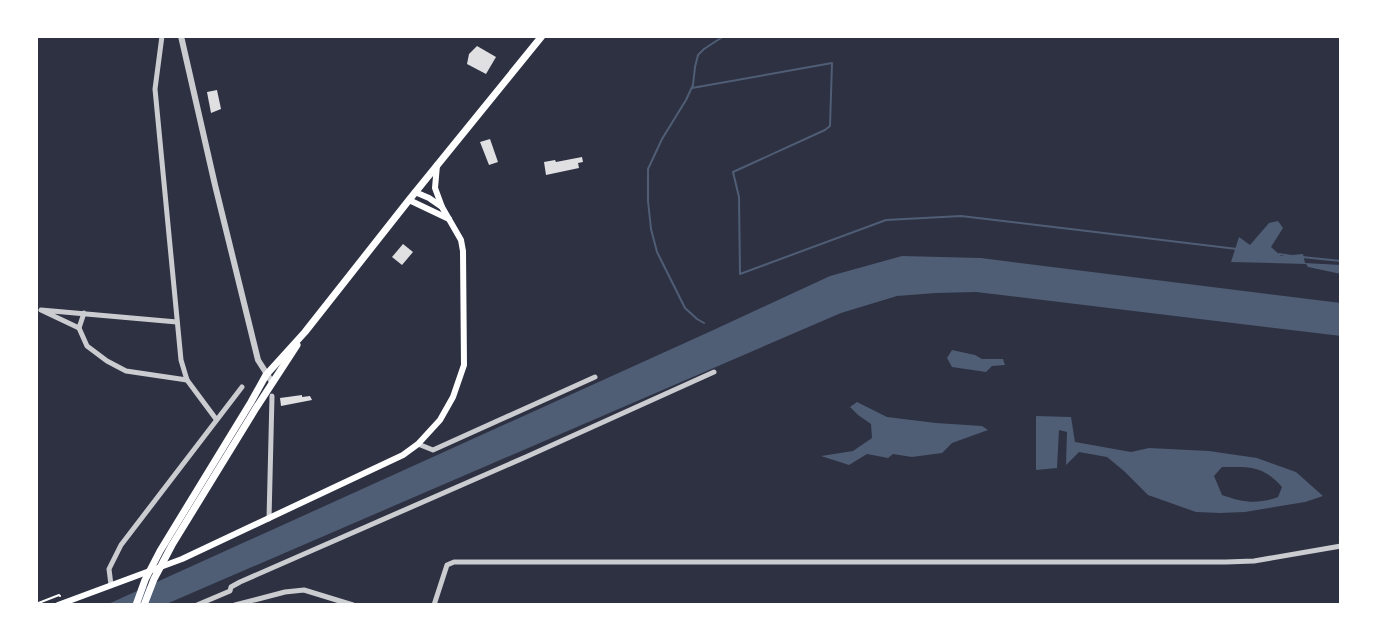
<svg xmlns="http://www.w3.org/2000/svg" width="1377" height="641" viewBox="0 0 1377 641" font-family="Arial,sans-serif">
<rect width="100%" height="100%" fill="#2d3142"/>
<g fill="#4f5d75" fill-rule="evenodd">
<path d="M1278 221 1283 228 1271 247 1281 256 1303 254 1305 263 1341 265V274L1308 267 1306 264 1231 262 1239 237 1250 245 1269 223Z"/>
<path d="M902 256 981 258 1341 303V336L976 292 936 293 897 296 841 313 164 605H106L709 332 830 276Z"/>
<path d="M952 350 975 355 982 359H1003L1005 365 992 366 986 372 952 367 947 358Z"/>
<path d="M857 402 887 417 936 423 982 426 988 430 952 443 942 453 912 457 893 454 888 458 867 454 849 465 821 456 853 451 872 438 871 424 858 415 850 407Z"/>
<path d="M1036 416 1071 417 1075 442 1131 452 1149 448 1209 451 1257 458 1296 472 1323 496 1305 502 1245 512 1220 513 1196 512 1148 495 1124 471 1107 457 1079 452 1066 465 1067 432 1059 430 1057 468 1036 470ZM1222 467C1251 467 1262 465 1282 487L1278 497C1257 505 1242 502 1222 495L1214 476Z"/>
</g>
<g fill="none" stroke-linecap="round" stroke-linejoin="round">
<g stroke="#4f5d75" stroke-width="2">
<path d="M692 88 832 63 830 126 825 130 733 172 739 197 740 274 886 220 961 216 1237 249"/>
<path d="M1279 254 1292 256"/>
<path d="M1302 257 1341 261"/>
<path d="M704 323 697 319 685 308 657 252 651 229 648 201V169L662 139 686 100 693 85 695 67 698 55 704 49 724 36"/>
</g>
</g>
<g fill="#e0e0e3">
<path d="M477 46 496 57 486 74 467 64 469 54Z"/>
<path d="M217 90 221 109 211 113 207 92Z"/>
<path d="M490 139 498 162 489 165 480 142Z"/>
<path d="M582 157 583 162 578 163 579 168 546 175 544 162 555 160 556 162Z"/>
<path d="M403 244 413 252 402 265 392 257Z"/>
<path d="M302 395V397L310 396 312 400 281 406 280 398Z"/>
</g>
<g fill="none" stroke-linecap="round" stroke-linejoin="round">
<path stroke="#fff" stroke-width="2" d="M36 604 59 595 60 596"/>
<g stroke="#caccd0" stroke-width="5">
<path d="M162 36 155 89 181 360 187 380 216 419"/>
<path d="M84 313 79 328 41 310 177 322"/>
<path d="M79 328 87 346 107 361 126 371 187 380"/>
<path d="M418 444 433 450 595 377"/>
<path d="M269 519 272 396"/>
<path d="M111 585 109 569 121 545 242 387"/>
<path d="M197 605 230 591 231 587 240 582 528 456 714 372"/>
<path d="M235 605 285 592 304 590 353 605"/>
<path d="M434 605 447 565 454 562H1226L1254 561 1341 546"/>
</g>
<path stroke="#caccd0" stroke-width="6" d="M181 36 215 185 258 360 272 382"/>
<g stroke="#fff" stroke-width="6">
<path d="M437 165 435 188 442 207"/>
<path d="M409 200 449 219"/>
<path d="M58 605 182 559 403 455 418 444 440 420 453 397 464 365 463 251 461 240 442 207 429 198 415 192"/>
</g>
<g stroke="#fff" stroke-width="7">
<path d="M136 605 145 580 160 551 251 402 266 375 305 332 409 200 542 36"/>
<path d="M144 605 154 579 172 545 256 408 297 345"/>
</g>
</g>
<rect width="1377" height="641" fill="none" stroke="#ffffff" stroke-width="76"/>
</svg>
